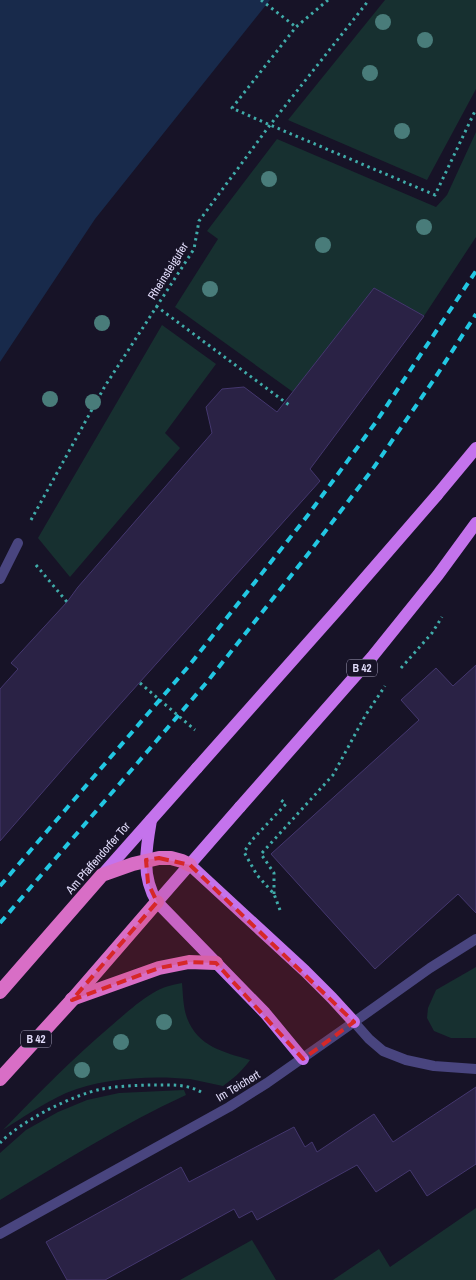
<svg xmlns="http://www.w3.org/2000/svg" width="476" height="1280" viewBox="0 0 476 1280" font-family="'Archivo Narrow',sans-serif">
<rect width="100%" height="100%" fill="#171327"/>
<g fill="#173030">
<path d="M385 0H476V89L427 180 288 120Z"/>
<path d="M476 132V237L424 316 374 288 293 392 175 307 218 239 207 231 277 139 436 207 447 195Z"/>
<path d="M162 325 216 364 165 433 180 448 70 577 38 538Z"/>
<path d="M476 967V1038H451L434 1031 427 1018 428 1008 436 990Z"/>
<path d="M182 983C183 994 183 1007 187 1018 198 1047 224 1052 250 1060 242 1071 234 1078 223 1086 212 1084 201 1081 190 1079 151 1075 101 1078 66 1093 44 1103 23 1117 3 1130 38 1094 73 1058 111 1026 124 1015 139 1001 153 993 162 987 172 985 182 983Z"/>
<path d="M184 1090 186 1095C121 1125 61 1163 0 1200V1153L26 1130 58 1112 87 1100 119 1093Z"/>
<path d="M476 1208V1280H333L379 1249 390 1267Z"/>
<path d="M252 1240 276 1280H180Z"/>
</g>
<path fill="#182a4b" d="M0 0H270L95 219 0 362Z"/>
<g fill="#2a2245" stroke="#44376e">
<path d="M374 288 424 316 310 469 320 481 88 740 0 841V689L18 669 11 663 67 602 78 587 212 433 206 407 222 389 244 387 277 412Z"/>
<path d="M476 665V913L458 894 375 969 271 854 419 720 401 700 436 668 453 686Z"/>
<path d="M476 1087V1164L427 1196 410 1170 376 1192 357 1165 257 1220 252 1211 239 1218 234 1209 105 1280H67L46 1242 181 1167 189 1182 294 1127 305 1147 312 1142 317 1152 374 1114 393 1142Z"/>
</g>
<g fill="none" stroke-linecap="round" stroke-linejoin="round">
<g stroke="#40acaa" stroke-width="3" stroke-dasharray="2.5 4" stroke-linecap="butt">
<path d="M261 0 296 27"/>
<path d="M328 0 296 27 232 108 270 125 435 195 476 109"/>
<path d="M156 306 289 405"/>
<path d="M31 520 105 386 194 249 199 221 270 125 369 0"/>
<path d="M36 565 67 602"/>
<path d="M401 668 432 633 442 617"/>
<path d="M140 683 195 730"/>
<path d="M274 894V873L261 854 333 775 365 716 385 686"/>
<path d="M280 910 274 894 257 875 244 852 252 840 286 804 281 800"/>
<path d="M0 1143C21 1121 72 1095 102 1089 119 1086 138 1085 156 1085 172 1085 187 1084 201 1092"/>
</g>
<path stroke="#49457f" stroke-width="10" d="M0 579 18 543"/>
<path stroke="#49457f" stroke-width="10" d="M476 939 430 968 354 1022 369 1039 383 1051 406 1060 434 1066 476 1069"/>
<path stroke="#49457f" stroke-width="10" d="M0 1234 229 1107 267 1083 354 1022"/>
<g stroke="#c473ec" stroke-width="12">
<path d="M437 495 476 448"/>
<path d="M151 820C146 849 141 876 157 902L265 1013 303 1059"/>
<path d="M190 865 305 971 332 998 354 1022"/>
<path d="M102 875 197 768"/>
<path d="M157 902 240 807"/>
</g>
<g stroke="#d86ec6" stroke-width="14">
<path d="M0 992 102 875 133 864 159 858H171L182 861 190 865"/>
<path d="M72 999 159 968 189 962 216 963"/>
<path d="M0 1079 72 1000 157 902"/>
</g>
<g stroke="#22c7e2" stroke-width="4" stroke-dasharray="8 6" stroke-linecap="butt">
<path d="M0 886 188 667 308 515 376 422 476 271"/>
<path d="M0 923 207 682 305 558 372 470 435 378 476 314"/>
</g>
<g stroke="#c473ec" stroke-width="12">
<path d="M197 768 339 608 437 495"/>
<path d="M240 807 372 657 438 575 476 523"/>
</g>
</g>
<g fill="#497c7a">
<circle cx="383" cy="22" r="8"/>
<circle cx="425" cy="40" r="8"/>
<circle cx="370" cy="73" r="8"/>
<circle cx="402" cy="131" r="8"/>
<circle cx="269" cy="179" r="8"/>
<circle cx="424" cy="227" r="8"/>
<circle cx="323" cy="245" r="8"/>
<circle cx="210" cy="289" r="8"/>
<circle cx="102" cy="323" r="8"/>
<circle cx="50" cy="399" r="8"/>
<circle cx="93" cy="402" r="8"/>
<circle cx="164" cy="1022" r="8"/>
<circle cx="121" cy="1042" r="8"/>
<circle cx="82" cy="1070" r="8"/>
</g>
<path fill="#d62828" fill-opacity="0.2" stroke="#d62828" stroke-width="4" stroke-dasharray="10 6" stroke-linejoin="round" d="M159 858 190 865 354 1022 303 1059 216 963 189 962 159 968 72 1000 157 902 148 883 146 860Z"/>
<g text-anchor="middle" stroke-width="4" stroke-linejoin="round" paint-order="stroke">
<g fill="#171327" stroke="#a5a0bb" stroke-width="1">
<rect x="347" y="659.5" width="30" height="17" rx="4"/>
<rect x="21" y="1030.5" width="30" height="17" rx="4"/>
</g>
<g font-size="11" font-weight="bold" fill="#e2ddfb">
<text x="362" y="672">B 42</text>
<text x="36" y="1043">B 42</text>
</g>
<g font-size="12" fill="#e2ddfb" stroke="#171327">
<text transform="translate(168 271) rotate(-58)" y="4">Rheinsteigufer</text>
<text transform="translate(98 858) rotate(-49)" y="4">Am Pfaffendorfer Tor</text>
<text transform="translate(238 1086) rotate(-31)" y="4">Im Teichert</text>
</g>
</g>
</svg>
